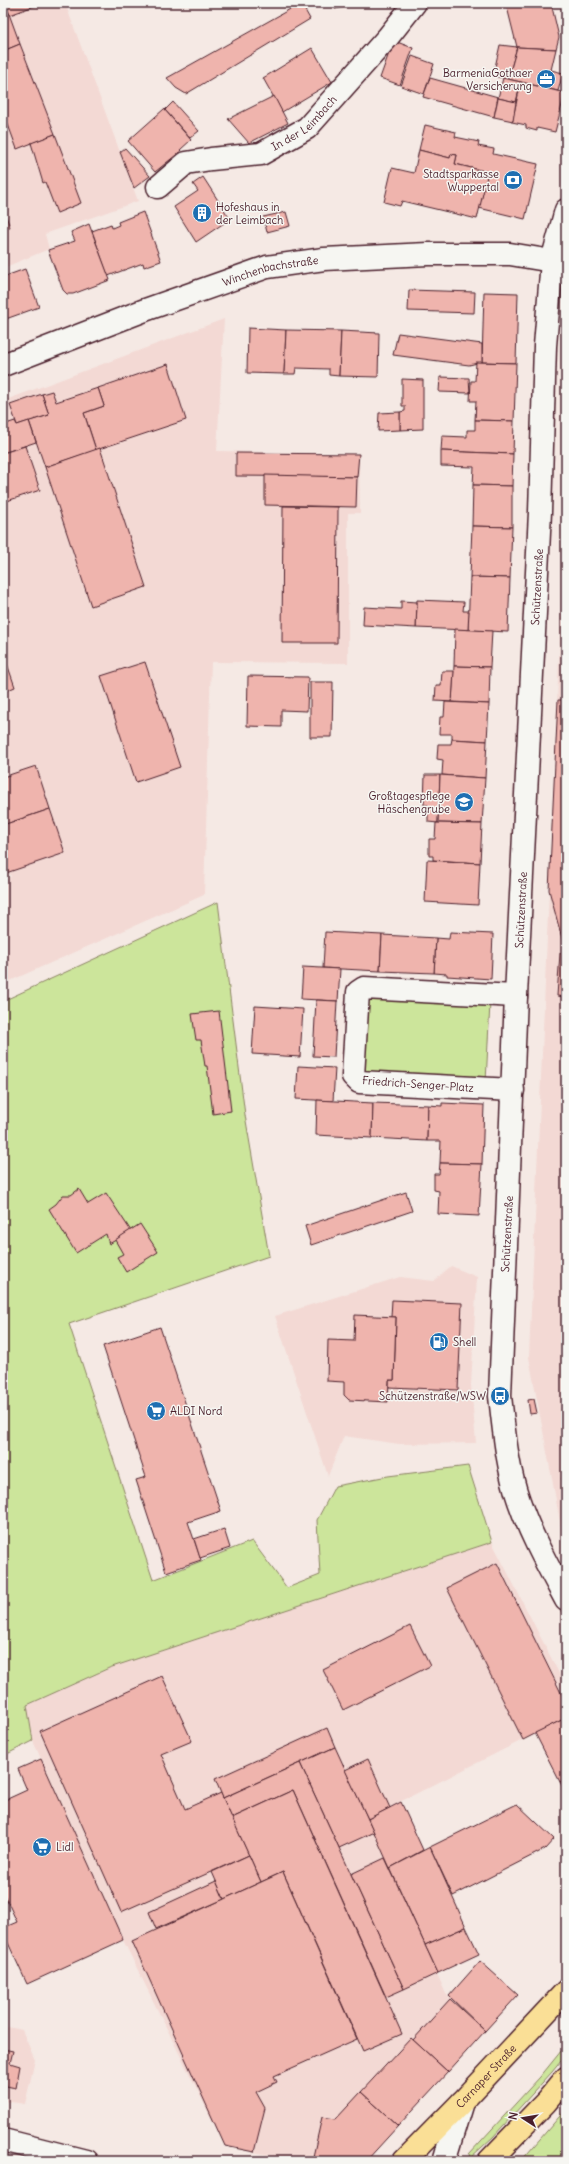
<svg xmlns="http://www.w3.org/2000/svg" width="569" height="2164" viewBox="0 0 569 2164" font-family="Delius,sans-serif">
<rect width="100%" height="100%" fill="#f5e9e4"/>
<filter id="ink" filterUnits="userSpaceOnUse"><feTurbulence type="fractalNoise" baseFrequency=".025" numOctaves="2"/><feDisplacementMap in="SourceGraphic" scale="8" xChannelSelector="R" yChannelSelector="G"/><feConvolveMatrix kernelMatrix="1 2 1 2 8 2 1 2 1" color-interpolation-filters="sRGB"/></filter>
<g filter="url(#ink)">
<g fill="#f3d9d4">
<path d="M3 3H65L138 201 45 234 49 249 3 268Z"/>
<path d="M224 319 217 451 359 454 360 513H348V663L211 662 204 895 3 984V882L11 876 3 867V401Z"/>
<path d="M566 494V1543L563 1537 529 1357Z"/>
<path d="M451 1266 477 1277 471 1385 476 1443 399 1444 344 1436 328 1476 275 1316 400 1277 434 1281Z"/>
<path d="M492 1542 566 1687V1718L368 1818 446 1994 485 2031 366 2161H297L225 2146 123 1940 33 1741 27 1705 109 1668Z"/>
<path d="M3 2026 22 2030 35 2060 25 2104 3 2101Z"/>
</g>
<g fill="#cce59b" stroke="#8b8263">
<path d="M218 902 245 1115 269 1256 69 1324 153 1580 252 1541 287 1588 320 1575 317 1520 335 1486 388 1476 468 1466 492 1542 109 1668 27 1705 33 1741 3 1756V1001Z"/>
<path d="M368 997 490 1003 486 1082 366 1075 361 1067Z"/>
<path d="M566 2045V2055L552 2072 493 2137 470 2158 469 2154 540 2077Z"/>
<path d="M566 2109V2161H521Z"/>
</g>
<g fill="#efb4ad" stroke="#4a1f2b">
<path d="M3 3H5L20 44 3 51Z"/>
<path d="M5 3H42L10 15Z"/>
<path d="M301 3 310 19 186 94 176 88 167 78Z"/>
<path d="M333 3H365L335 9Z"/>
<path d="M506 3H551L559 37 556 49 517 47Z"/>
<path d="M397 42 413 48 400 85 380 78 389 53Z"/>
<path d="M20 44 55 134 17 149 3 111V51Z"/>
<path d="M500 45 517 47 508 79 493 76Z"/>
<path d="M517 47 556 49 551 70 563 73 558 91 508 79Z"/>
<path d="M312 48 332 82 282 112 263 78Z"/>
<path d="M412 56 434 64 424 94 401 86Z"/>
<path d="M430 78 498 97 494 117 423 97Z"/>
<path d="M503 78 521 82 516 102 498 98Z"/>
<path d="M521 82 565 93 555 132 537 128V131L526 128V125L512 122Z"/>
<path d="M274 96 288 123 249 143 228 119Z"/>
<path d="M498 98 516 102 513 121 494 117Z"/>
<path d="M173 102 199 131 190 138 165 110Z"/>
<path d="M164 109 191 140 180 150 181 151 155 172 128 141Z"/>
<path d="M425 125 456 132 455 137 479 142 478 146 494 149 493 154 538 164 525 219 479 208 488 172 455 164 457 155 451 154 450 158 419 150Z"/>
<path d="M55 134 81 203 57 213 45 182 43 183 31 143Z"/>
<path d="M125 148 150 176 134 188 120 152Z"/>
<path d="M419 150 450 158 451 154 457 155 455 164 488 172 477 219 402 201 400 206 384 202 392 168 414 173Z"/>
<path d="M203 177 230 219 196 242 174 207 198 191 193 184Z"/>
<path d="M3 208 10 227 3 229Z"/>
<path d="M143 212 161 261 144 267 143 263 108 276 92 231 111 224 112 228 119 225 118 222Z"/>
<path d="M286 212 290 226 267 232 263 217Z"/>
<path d="M89 224 110 280 73 294H67L63 290 48 250 75 241 71 232Z"/>
<path d="M25 269 39 307 3 320V277Z"/>
<path d="M409 290 475 292 474 313 408 311Z"/>
<path d="M484 292 518 293 516 363 482 362Z"/>
<path d="M248 328 286 330 284 374 247 373Z"/>
<path d="M286 330 341 331 339 376 329 375V369L296 368 295 374H284Z"/>
<path d="M341 331 379 333 378 377 339 376Z"/>
<path d="M398 333 482 344V362L469 365 393 355Z"/>
<path d="M476 362 516 363 514 421 475 420 476 401H470L471 381H475Z"/>
<path d="M168 364 186 420 96 450 84 413 104 406 98 388Z"/>
<path d="M440 377 469 378 470 393 439 392Z"/>
<path d="M402 379 423 380V429L400 430V412L405 411V406H402Z"/>
<path d="M98 388 104 406 84 413 96 450 45 467 29 421 49 415 42 394 52 391 56 402Z"/>
<path d="M42 394 49 415 17 425 10 405Z"/>
<path d="M400 412V430L378 431 379 413Z"/>
<path d="M475 420 514 421 513 454 441 451 442 436 467 437V430H475Z"/>
<path d="M15 421 17 425 29 421 36 442 3 453V425Z"/>
<path d="M25 446 40 490 4 502 3 453Z"/>
<path d="M100 448 146 587 91 606 45 467Z"/>
<path d="M441 451 513 454 512 486 473 485 474 467 441 466Z"/>
<path d="M236 453 359 454 357 477 236 476Z"/>
<path d="M265 475 357 477 356 507 265 505Z"/>
<path d="M473 485 512 486V527L472 526Z"/>
<path d="M283 506 338 507 337 643H282Z"/>
<path d="M472 526 512 527 510 578 470 577Z"/>
<path d="M470 577 510 578 508 632 468 630Z"/>
<path d="M417 600 464 602 463 611H469L468 630 416 628Z"/>
<path d="M401 601 417 602 416 628 363 625 364 607 401 609Z"/>
<path d="M455 629 492 631 490 667 454 666Z"/>
<path d="M3 646 6 654 4 655 15 687 3 692Z"/>
<path d="M145 662 180 767 136 782 101 676Z"/>
<path d="M454 666 490 667 489 704 452 702Z"/>
<path d="M442 671H454L452 702 435 701 436 685H441Z"/>
<path d="M248 676 308 677 307 711 281 710V727L247 726Z"/>
<path d="M310 682H333L332 737H310Z"/>
<path d="M558 700H566V953L549 890Z"/>
<path d="M445 702 489 704 487 741 452 739V734H439L440 717H444Z"/>
<path d="M452 739 487 741 485 778 442 775 443 760 437 759 438 744H451Z"/>
<path d="M36 766 50 809 3 825V777Z"/>
<path d="M425 775H440L438 823 428 822V805H424Z"/>
<path d="M440 775 485 778 482 824 438 823Z"/>
<path d="M50 809 65 853 3 874V825Z"/>
<path d="M436 823 482 824 480 863 433 860V856H429V839H435Z"/>
<path d="M427 860 480 863 478 905 425 902Z"/>
<path d="M325 932 382 935 380 971 323 968Z"/>
<path d="M450 932 493 934 491 979 447 976V974L434 973 436 938 449 939Z"/>
<path d="M382 935 436 938 434 973 380 971Z"/>
<path d="M560 953H566V997L557 996Z"/>
<path d="M303 967 340 969 338 1001 301 999Z"/>
<path d="M316 1000 337 1001 334 1057 313 1056Z"/>
<path d="M255 1006 303 1009 300 1057 252 1054Z"/>
<path d="M219 1011 231 1111 213 1114 207 1066H205L201 1040H196L192 1014Z"/>
<path d="M298 1066 335 1068 333 1101 296 1099Z"/>
<path d="M317 1100 373 1103 372 1138 316 1135Z"/>
<path d="M373 1103 428 1105 427 1141 372 1138Z"/>
<path d="M442 1103 484 1105 482 1164 440 1163 441 1141H427L428 1105 442 1106Z"/>
<path d="M440 1163 482 1164 479 1216 438 1214 439 1191 434 1190V1174H439Z"/>
<path d="M79 1189 88 1204 106 1193 131 1231 109 1244 106 1234 76 1253 49 1209 56 1204 63 1195H71Z"/>
<path d="M406 1192 412 1211 311 1245 305 1226Z"/>
<path d="M140 1224 158 1252 126 1272 117 1257 123 1254 115 1240Z"/>
<path d="M392 1300 462 1303 458 1390 389 1387V1380H394L396 1317H391Z"/>
<path d="M355 1315 396 1317 394 1380H389L388 1402 349 1400 344 1395V1382L327 1381 328 1340 354 1341Z"/>
<path d="M160 1327 221 1511 188 1522 201 1560 166 1572 136 1480 146 1477 103 1346Z"/>
<path d="M534 1399 537 1413 530 1414 528 1400Z"/>
<path d="M566 1477V1500L562 1478Z"/>
<path d="M224 1529 230 1548 200 1558 194 1539Z"/>
<path d="M497 1563 566 1703V1718L523 1740 447 1588Z"/>
<path d="M410 1626 430 1666 343 1710 323 1670Z"/>
<path d="M162 1676 192 1741 161 1754 185 1809 221 1793 249 1855 121 1912 40 1731Z"/>
<path d="M566 1718V1778L560 1782 535 1733Z"/>
<path d="M327 1728 335 1747 223 1798 215 1779Z"/>
<path d="M335 1747 374 1832 339 1848 300 1763Z"/>
<path d="M41 1759 123 1940 27 1984 3 1932V1928L17 1922 3 1892V1801L27 1790 18 1769Z"/>
<path d="M368 1759 390 1808 368 1819 345 1770Z"/>
<path d="M300 1763 404 1989 386 1997 293 1790 232 1818 223 1798Z"/>
<path d="M566 1778V1793L560 1782Z"/>
<path d="M293 1790 402 2034 363 2051 283 1872 261 1882 232 1818Z"/>
<path d="M401 1802 423 1850 390 1868 368 1819Z"/>
<path d="M517 1804 554 1839 545 1849 453 1896 430 1847Z"/>
<path d="M430 1847 466 1927 425 1945 390 1868Z"/>
<path d="M249 1855 261 1882 224 1899 212 1872Z"/>
<path d="M385 1858 438 1973 404 1989 351 1874Z"/>
<path d="M283 1872 357 2039 274 2076 277 2082 256 2092 265 2108 254 2152 225 2146 132 1941Z"/>
<path d="M216 1881 224 1899 156 1929 149 1912Z"/>
<path d="M466 1927 479 1954 438 1973 425 1945Z"/>
<path d="M480 1961 518 1995 485 2031 449 1996Z"/>
<path d="M450 1999 485 2031 448 2072 413 2040Z"/>
<path d="M411 2038 448 2072 398 2126 361 2092Z"/>
<path d="M3 2049 13 2051 10 2063 20 2066 16 2088 6 2086 3 2101Z"/>
<path d="M361 2092 398 2126 366 2161H312L322 2117 336 2119Z"/>
</g>
<g fill="none" stroke-linecap="round" stroke-linejoin="round">
<defs>
<g id="minor">
<path id="s1" d="M158 187 186 163 211 159 261 154 307 128 388 37 415 3"/>
<path id="s2" d="M3 365 145 310 267 267 324 259 428 254H510L552 261"/>
<path d="M513 1090 359 1082 353 1076 358 992 364 988 516 996"/>
</g>
<path id="tertiary" d="M566 210 552 261 545 346 540 512 516 996 500 1396C504 1431 507 1467 519 1501 531 1536 549 1568 566 1600"/>
<g id="secondary">
<path d="M3 2140 86 2161"/>
<path d="M444 2161 462 2102"/>
</g>
<g id="primary">
<path id="s3" d="M404 2161 462 2102 566 1991"/>
<path d="M489 2161 546 2102 566 2078"/>
</g>
</defs>
<use href="#minor" stroke="#4a1f2b" stroke-width="25"/>
<use href="#tertiary" stroke="#4a1f2b" stroke-width="25"/>
<use href="#secondary" stroke="#4a1f2b" stroke-width="25"/>
<use href="#primary" stroke="#4a1f2b" stroke-width="25"/>
<use href="#minor" stroke="#f6f6f2" stroke-width="22"/>
<use href="#tertiary" stroke="#f6f6f2" stroke-width="22"/>
<use href="#secondary" stroke="#f6f6f2" stroke-width="22"/>
<use href="#primary" stroke="#fadf96" stroke-width="22"/>
</g>
</g>
<defs>
<symbol id="office-disc" viewBox="-11 -11 22 22"><circle r="9.5" fill="#1f6fb2" stroke="#f6f6f2"/><path d="M-6-3h4V-5.5h4V-3h4V5H-6ZM-1-4.5V-3h2v-1.5ZM-6 0V1H6V0Z" fill="#fff"/></symbol>
<symbol id="bank-disc" viewBox="-11 -11 22 22"><circle r="9.5" fill="#1f6fb2" stroke="#f6f6f2"/><path d="M-6-4H6V4H-6ZM0-2.3a2.3 2.3 0 1 0 0 4.6a2.3 2.3 0 1 0 0-4.6Z" fill="#fff"/></symbol>
<symbol id="building-disc" viewBox="-11 -11 22 22"><circle r="9.5" fill="#1f6fb2" stroke="#f6f6f2"/><path d="M-4-6H4V6H1V3H-1V6H-4ZM-2.5-4.3h1.7v1.8h-1.7ZM.8-4.3h1.7v1.8H.8ZM-2.5-1h1.7V.8h-1.7ZM.8-1h1.7V.8H.8Z" fill="#fff"/></symbol>
<symbol id="school-disc" viewBox="-11 -11 22 22"><circle r="9.5" fill="#1f6fb2" stroke="#f6f6f2"/><path d="M0-5L7-2L0 1L-7-2ZM-4 1L0 2.5L4 1V4Q0 6-4 4Z" fill="#fff"/></symbol>
<symbol id="fuel-disc" viewBox="-11 -11 22 22"><circle r="9.5" fill="#1f6fb2" stroke="#f6f6f2"/><path d="M-5.5-6h7V0h2V4h1.3V-2.5L3-4.5l.8-.8L6-3V5H2.5V1h-1V6h-7ZM-4.2-4.7v3.2H.2V-4.7Z" fill="#fff"/></symbol>
<symbol id="bus-disc" viewBox="-11 -11 22 22"><circle r="9.5" fill="#1f6fb2" stroke="#f6f6f2"/><path d="M-5-6H5V4H4V6H2V4H-2V6H-4V4H-5ZM-3.5-4V0h7V-4ZM-3.5 1.2v1.5H-2V1.2ZM2 1.2v1.5H3.5V1.2Z" fill="#fff"/></symbol>
<symbol id="supermarket-disc" viewBox="-11 -11 22 22"><circle r="9.5" fill="#1f6fb2" stroke="#f6f6f2"/><path d="M-6-5.5h2.5l.6 2H6L4.5 2H-2.5L-4.4-4H-6ZM-1.5 3.2a1.3 1.3 0 1 0 .1 0ZM3 3.2a1.3 1.3 0 1 0 .1 0Z" fill="#fff"/></symbol>
</defs>
<g fill-rule="evenodd">
<use href="#office-disc" x="535" y="68" width="22" height="22"/>
<use href="#bank-disc" x="502" y="169" width="22" height="22"/>
<use href="#building-disc" x="191" y="202" width="22" height="22"/>
<use href="#school-disc" x="453" y="791" width="22" height="22"/>
<use href="#fuel-disc" x="428" y="1331" width="22" height="22"/>
<use href="#bus-disc" x="489" y="1385" width="22" height="22"/>
<use href="#supermarket-disc" x="145" y="1400" width="22" height="22"/>
<use href="#supermarket-disc" x="31" y="1836" width="22" height="22"/>
</g>
<g text-anchor="middle" stroke-width="3" stroke-linejoin="round" paint-order="stroke">
<g font-size="11" fill="#4a1f2b" stroke="#f6f6f2" text-anchor="end">
<text x="532" y="77">BarmeniaGothaer<tspan x="532" dy="13">Versicherung</tspan></text>
<text x="499" y="178">Stadtsparkasse<tspan x="499" dy="13">Wuppertal</tspan></text>
<text x="216" y="211" text-anchor="start">Hofeshaus in<tspan x="216" dy="13">der Leimbach</tspan></text>
<text x="450" y="800">Großtagespflege<tspan x="450" dy="13">Häschengrube</tspan></text>
<text x="453" y="1346" text-anchor="start">Shell</text>
<text x="486" y="1400">Schützenstraße/WSW</text>
<text x="170" y="1415" text-anchor="start">ALDI Nord</text>
<text x="56" y="1851" text-anchor="start">Lidl</text>
</g>
<g font-size="11" fill="#4a1f2b" stroke="#f6f6f2">
<text dy="4" stroke="none"><textPath href="#s1" startOffset="166">In der Leimbach</textPath></text>
<text dy="4" stroke="none"><textPath href="#s2" startOffset="284">Winchenbachstraße</textPath></text>
<text transform="translate(537 587) rotate(-87)" y="4">Schützenstraße</text>
<text transform="translate(521 910) rotate(-87)" y="4">Schützenstraße</text>
<text transform="translate(418 1084) rotate(4)" y="4">Friedrich-Senger-Platz</text>
<text transform="translate(507 1234) rotate(-87)" y="4">Schützenstraße</text>
<text dy="4" stroke="none"><textPath href="#s3" startOffset="118">Carnaper Straße</textPath></text>
</g>
</g>
<rect width="569" height="2164" fill="none" stroke="#f6f6f2" stroke-width="16"/>
<rect x="8" y="8" width="553" height="2148" fill="none" stroke="#4a1f2b" stroke-width="1.5" filter="url(#ink)"/>
<g transform="translate(523 2118) rotate(282)" stroke="#f6f6f2" stroke-width="3" paint-order="stroke">
<path d="M0-3L7 15L0 10L-7 15Z" fill="#4a1f2b"/>
<text y="-6" font-size="11" font-weight="bold" text-anchor="middle" fill="#4a1f2b">N</text>
</g>
</svg>
